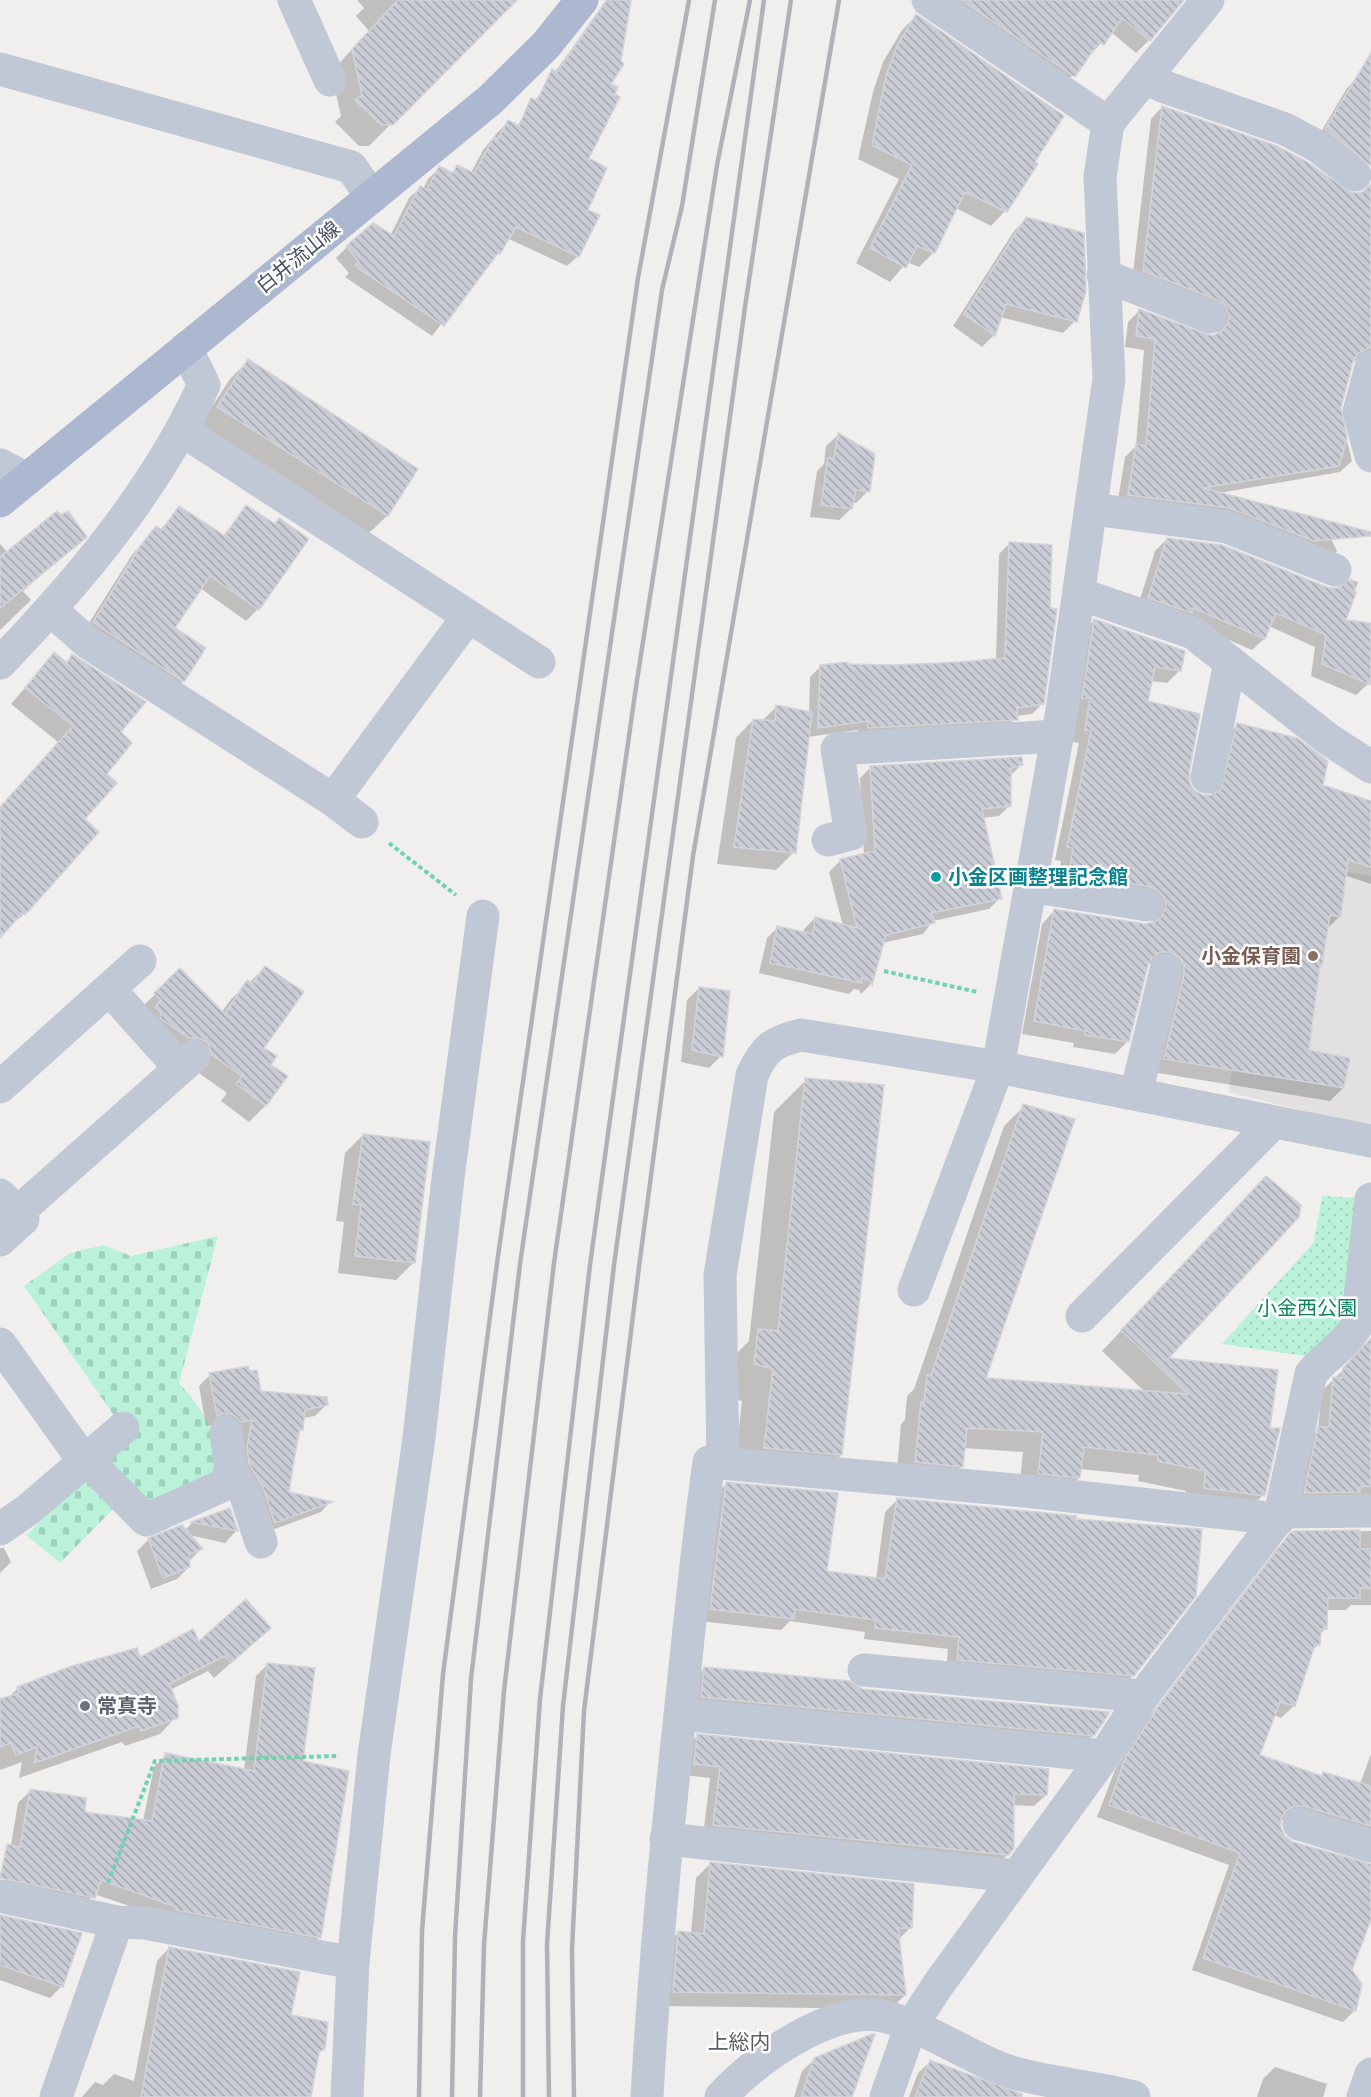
<svg xmlns="http://www.w3.org/2000/svg" width="1371" height="2097" viewBox="0 0 1371 2097" font-family="Helvetica,'Noto Sans JP',sans-serif">
<defs>
<pattern id="grass-dots" width="8" height="8" patternUnits="userSpaceOnUse" patternTransform="scale(1.5)"><rect width="8" height="8" fill="#b9f2d8"/><path d="M2 2h.1M6 6h.1" fill="none" stroke="#a0d1bc" stroke-width="1.8" stroke-linecap="round"/></pattern>
<pattern id="cemetery-stones" width="16" height="16" patternUnits="userSpaceOnUse" patternTransform="scale(1.5)"><rect width="16" height="16" fill="#b9f2d8"/><path d="M2 7V4a2 2 0 0 1 4 0v3zM10 15v-3a2 2 0 0 1 4 0v3z" fill="#a0d1bc"/></pattern>
<pattern id="building-back-hatch" width="6" height="6" patternUnits="userSpaceOnUse" patternTransform="scale(1.5)"><rect width="6" height="6" fill="#caccd5"/><path d="M-1 5l2 2M0 0l6 6M5-1l2 2" fill="none" stroke="#a6a8b0"/></pattern>
</defs>
<rect width="100%" height="100%" fill="#f1efee"/>
<path fill="#e2e0e0" d="M1272 859 1371 876V1124L1340 1120 1228 1092Z"/>
<path fill="url(#grass-dots)" d="M1322 1196 1359 1198 1344 1326 1312 1357 1222 1344 1314 1242Z"/>
<path fill="url(#cemetery-stones)" d="M218 1236 179 1383C209 1416 213 1430 219 1473L152 1505 114 1508 60 1563 26 1535 129 1437 24 1286 70 1253 103 1245 131 1256Z"/>
<g fill="#0003">
<path d="M357 0H515L369 146H359L335 122 341 116 331 72 369 31 356 16 364 8Z"/>
<path d="M606 0H629L587 159 586 210 578 256 567 266 507 238 432 336 345 277 349 273 336 258 347 247 390 236 409 198 420 188 423 189 428 179 439 168 451 174 457 167 471 173 483 150 497 133 508 122 517 126Z"/>
<path d="M929 0H1177L1149 40 1136 53 1111 32 1060 89Z"/>
<path d="M916 16 1036 164 1005 211 991 226 956 208 934 252 919 267 907 262 890 282 856 263 899 179 858 159 873 92 883 62 902 30Z"/>
<path d="M1359 76 1371 84V139L1361 156 1349 168 1315 142 1347 88Z"/>
<path d="M1162 107 1343 192 1371 196V364L1365 360 1352 361 1339 408 1352 461 1340 472 1219 493 1322 521 1337 551 1327 562 1117 506 1125 457 1136 446 1144 350 1125 347 1128 322 1139 311 1212 337 1217 335 1218 327 1132 282 1151 119Z"/>
<path d="M1026 219 1075 321 1063 333 1000 317 994 335 982 347 953 326 1014 231Z"/>
<path d="M248 361 416 469 387 516 369 533 200 425 230 379Z"/>
<path d="M838 435 868 491 856 503H852L851 509 839 520 810 517 817 471 824 464 826 446Z"/>
<path d="M246 507 274 525 279 520 306 539 258 609 246 621 200 588 173 629 183 681 172 693 82 634 130 558 145 539 156 528 160 530 179 508 222 537Z"/>
<path d="M1167 539 1328 589 1345 587 1352 580 1358 582 1343 622 1371 625 1368 684 1356 695 1311 676 1315 647 1269 626 1264 639 1252 650 1183 620 1137 609 1155 551Z"/>
<path d="M82 540 23 591 31 600 0 630V544L8 553Z"/>
<path d="M1009 544 1042 704 1032 714 1016 716 1006 729 858 738V730L808 737 794 852 776 870 717 864 736 738 753 720 762 721 777 706 809 712 810 677 821 666H893L996 660 999 554Z"/>
<path d="M1094 620 1180 670 1167 683 1151 681 1146 702 1187 774 1188 784 1194 793 1202 797 1211 796 1225 738 1237 725 1321 786 1371 802V884L1344 875 1340 916 1327 929 1321 965 1318 968 1307 1051 1343 1088 1330 1101 1152 1072 1157 964H1147L1128 1041 1115 1054 1073 1047 1074 1043 1022 1034 1042 924 1054 911 1145 925 1153 922 1152 911 1057 886 1061 861 1055 860 1079 743 1073 742 1082 633Z"/>
<path d="M54 654 65 663 73 656 119 732 105 775 82 820 97 833 24 914 0 935V808L58 742 11 704Z"/>
<path d="M1021 765 1009 777 1010 805 999 816 982 818 1000 898 989 909 933 921 923 934 882 943 870 985 861 994 859 990 854 989 849 994 759 973 767 938 778 927 804 934V929L815 918 843 926 829 872 840 861 864 855 860 778 871 767Z"/>
<path d="M265 968 262 1048 269 1065 285 1077 265 1106 249 1122 221 1101 227 1093 196 1071 139 1010 180 970 221 1013 231 999Z"/>
<path d="M699 988 721 1056 709 1068 681 1062 687 1000Z"/>
<path d="M806 1080 841 1455 809 1487 733 1480 742 1401 723 1396 727 1363 749 1341 774 1112Z"/>
<path d="M1024 1106 984 1380 1145 1392 1102 1351 1246 1198 1166 1359 1268 1429 1263 1495 1243 1516 1184 1507 1186 1491 1138 1481 1139 1475 1080 1469 1079 1478 1059 1498 1019 1493 1023 1452 964 1448 962 1466 942 1486 896 1482 901 1424 905 1420 907 1396 914 1389 1004 1126Z"/>
<path d="M363 1135 414 1262 396 1280 338 1273 344 1222 336 1221 345 1153Z"/>
<path d="M1371 1360V1510L1293 1505 1307 1441 1318 1430 1322 1391 1344 1369Z"/>
<path d="M210 1375 260 1393 326 1405 315 1416 303 1418 287 1493 330 1502 321 1512 264 1533 223 1425 206 1426 199 1386Z"/>
<path d="M726 1484 825 1572 876 1579 885 1512 897 1500 1133 1675 1121 1688 946 1671 948 1649 864 1639 865 1632 790 1621 781 1630 699 1621 714 1496Z"/>
<path d="M229 1509 236 1531 225 1543 189 1535 201 1549 189 1561V1567L177 1579 151 1589 137 1551 149 1539 185 1530 192 1523Z"/>
<path d="M1371 1531V1605H1351L1346 1610H1326L1325 1629 1320 1634 1319 1644 1311 1652 1294 1706 1281 1718 1274 1715 1258 1756 1321 1777 1324 1773 1360 1784 1371 1754V1844L1365 1840 1279 1819V1828L1284 1837 1292 1843 1371 1866V1919L1350 1970 1355 2010 1343 2022 1192 1970 1229 1865 1097 1817 1115 1770 1146 1721 1278 1547 1294 1532Z"/>
<path d="M0 1548H4L11 1562 0 1573Z"/>
<path d="M199 1643 252 1644 214 1678 208 1671 170 1690 176 1717 160 1734 125 1746 122 1742 19 1778 22 1762 0 1770V1701L8 1698 18 1688Z"/>
<path d="M268 1664 301 1763 319 1937 308 1949 165 1918 94 1894 81 1909 3 1892 18 1803 30 1791 83 1814 143 1821 154 1767 166 1755 244 1770 256 1676Z"/>
<path d="M704 1669 862 1690 1093 1735 1085 1744 693 1705 696 1677Z"/>
<path d="M697 1736 1046 1795 1034 1806 1012 1805 1008 1854 996 1866 703 1836 710 1778 683 1775 686 1747Z"/>
<path d="M710 1864 911 1927 898 1940 905 1995 891 2009 659 2006 664 1947 678 1933 691 1934 696 1878Z"/>
<path d="M0 1917 62 1986 50 1998 0 1980Z"/>
<path d="M169 1948 289 2017 324 2048 317 2055 309 2097H82L95 2082 103 2085 114 2074 134 2081 157 1961Z"/>
<path d="M815 2059 850 2097H794L802 2071Z"/>
<path d="M930 2062 978 2097H909L918 2073Z"/>
<path d="M1275 2067 1327 2084 1323 2097H1257L1263 2079Z"/>
</g>
<g fill="url(#building-back-hatch)" stroke="#d2d3db" stroke-width="1.5">
<path d="M398 0H517L393 125H381L355 100 362 95 352 49Z"/>
<path d="M607 0H631L621 61 624 64 611 84 618 87 615 94 620 97 589 158 607 168 588 210 600 215 579 257 516 227 500 254 498 253 444 326 355 266 359 262 346 246 373 223 394 236 420 186 427 190 439 166 453 173 457 165 474 173 494 137 498 139 508 120 519 126 531 98 537 101 552 69 557 72Z"/>
<path d="M961 0H1184L1150 41 1122 18 1104 45 1099 42 1075 77Z"/>
<path d="M916 14 1064 116 1035 162 1038 164 1007 212 965 192 935 253 917 246 906 268 870 248 912 165 872 145 886 76 897 46Z"/>
<path d="M1371 53V166L1325 129Z"/>
<path d="M1162 106 1277 146 1307 162 1352 193 1363 192 1371 184V347L1358 353 1353 362 1341 407 1347 438 1339 466 1203 488 1371 532V536L1314 541 1230 508 1128 495 1136 444 1146 446 1155 339 1136 336 1139 309 1212 336 1222 331 1228 323 1229 315 1225 306 1217 300 1143 271Z"/>
<path d="M1026 217 1084 233 1086 291 1077 322 1006 304 995 336 964 314Z"/>
<path d="M248 359 418 469 388 516 217 407Z"/>
<path d="M838 433 875 454 870 492 856 490 852 509 821 505 828 458H834Z"/>
<path d="M246 505 275 524 279 518 309 539 259 610 210 576 175 628 206 648 184 682 93 622 141 545 156 526 162 530 179 506 225 536Z"/>
<path d="M57 511 61 515 68 511 87 537 0 608V557Z"/>
<path d="M1167 538 1222 545 1329 588H1338L1351 579 1356 593 1346 620 1371 623V685L1322 664 1326 635 1276 613 1265 639 1193 608 1192 613 1148 598Z"/>
<path d="M1009 542 1052 545 1050 608 1057 609 1044 704 1017 708 1018 720 868 728V721L818 728 820 665 848 662V664L893 665 960 662 1005 658Z"/>
<path d="M1094 619 1185 651 1181 671 1155 667 1148 701 1200 714 1189 774 1190 784 1195 791 1203 795H1212L1221 789 1237 723 1297 738 1328 761 1323 785 1371 801V867L1348 860 1341 917 1330 915 1322 966H1320L1309 1050 1350 1058 1344 1088 1164 1059 1184 974V965L1179 957 1170 952H1160L1152 958 1148 965 1129 1042 1085 1035 1086 1031 1034 1021 1054 909 1145 924 1154 922 1161 917 1166 907 1164 898 1158 890 1151 887 1069 873 1073 848 1067 847 1091 731 1085 730 1090 698 1082 699Z"/>
<path d="M54 652 67 663 72 654 146 702 121 732 132 743 107 774 117 783 85 819 99 832 25 915 22 913 0 938V807L73 726 25 688Z"/>
<path d="M776 705 812 712 796 853 734 847 753 719 775 721Z"/>
<path d="M1022 757 1023 765 1011 768V806L982 809 1002 899 931 913 935 923 886 935 872 985 870 980 861 978 862 983 770 963 777 926 813 934 815 917 857 928 840 859 875 851 870 766Z"/>
<path d="M265 966 304 992 264 1048 277 1056 271 1065 288 1076 266 1106 236 1084 242 1076 212 1055 208 1043 199 1038H189L160 1018 161 1013 155 1007 161 1000 154 993 180 968 225 1014 247 980 252 984Z"/>
<path d="M699 987 730 991 723 1057 692 1050Z"/>
<path d="M805 1078 884 1085 842 1455 764 1448 773 1369 754 1364 758 1329 778 1331Z"/>
<path d="M1023 1104 1075 1119 986 1378 1188 1394 1121 1330 1266 1176 1301 1205 1299 1217 1169 1358 1278 1370 1270 1428H1280L1265 1496 1204 1488 1205 1471 1157 1461 1158 1455 1084 1447 1080 1478 1038 1474 1043 1432 967 1428 963 1467 915 1462 921 1402H924L927 1375H931Z"/>
<path d="M363 1134 430 1142 415 1263 355 1256 361 1205 353 1204Z"/>
<path d="M1371 1338V1486L1360 1487V1492L1304 1493 1318 1427H1329L1333 1377 1342 1378 1343 1368Z"/>
<path d="M248 1366 250 1371 257 1370 261 1391 327 1397 328 1405 305 1410 303 1430H299L289 1492 333 1502 275 1523 263 1487 249 1464 247 1447 252 1420 242 1422 234 1415 224 1413 217 1416 209 1373Z"/>
<path d="M726 1482 838 1493 827 1571 885 1579 897 1498 1076 1516V1519L1202 1529 1196 1596 1134 1676 957 1660 959 1637 875 1628 876 1620 795 1609 794 1619 710 1609Z"/>
<path d="M230 1508 238 1531 191 1522Z"/>
<path d="M182 1525 203 1549 189 1554 190 1567 163 1578 148 1538Z"/>
<path d="M1360 1530V1549H1371V1588H1360V1598H1328L1327 1629H1321L1320 1645H1315L1295 1706 1280 1702 1260 1755 1322 1776 1323 1772 1371 1786V1826L1304 1806H1295L1287 1810 1281 1819V1828L1285 1836 1293 1842 1371 1864V1920L1352 1970 1362 1984 1356 2011 1203 1958 1240 1853 1109 1805 1126 1756 1158 1707 1290 1533 1294 1531Z"/>
<path d="M246 1599 271 1628 231 1663 225 1656 169 1684 178 1705V1718L141 1731 139 1726 34 1763 37 1747 16 1755 11 1743 0 1747V1699L19 1693 17 1687 69 1667 137 1648 140 1657 193 1629 199 1641Z"/>
<path d="M267 1663 315 1668 303 1761 349 1771 321 1938 176 1910V1907L101 1880 95 1898 0 1878 7 1844 20 1847 30 1789 86 1798 85 1812 152 1821 165 1753 254 1771Z"/>
<path d="M704 1667 850 1681 862 1689 1110 1712 1094 1736 701 1697Z"/>
<path d="M697 1734 1049 1769 1047 1795 1014 1794V1848L1009 1855 713 1825 720 1767 694 1764Z"/>
<path d="M710 1862 914 1884 912 1928H898L906 1995 673 1992 678 1931 704 1934Z"/>
<path d="M0 1915 82 1933 63 1987 0 1965Z"/>
<path d="M169 1947 300 1972 291 2015 328 2022 325 2049 319 2052 311 2097H141Z"/>
<path d="M872 2034H875L852 2097H801L814 2058Z"/>
<path d="M930 2060 1022 2094V2097H915Z"/>
</g>
<g fill="none" stroke-linecap="round" stroke-linejoin="round">
<g stroke="#6ed3b1" stroke-width="4" stroke-dasharray="4.5 3" stroke-linecap="butt">
<path d="M389 843 456 895"/>
<path d="M884 971 977 992"/>
<path d="M108 1883 155 1761 337 1756"/>
</g>
<g stroke="#c1c8d5" stroke-width="33">
<path d="M294 0 330 80"/>
<path d="M928 0 1108 123"/>
<path d="M0 69 351 167 372 197"/>
<path d="M1145 77 1162 86 1285 129 1317 146 1355 175"/>
<path d="M1103 275 1210 317"/>
<path d="M1371 367 1359 412 1371 456"/>
<path d="M183 431 539 662"/>
<path d="M0 465 27 479"/>
<path d="M1093 509 1227 527 1335 570"/>
<path d="M1080 594 1193 633 1328 739 1371 767"/>
<path d="M51 610 87 642 333 800 362 822"/>
<path d="M0 663C80 580 155 491 204 385L186 348"/>
<path d="M1207 777 1230 662"/>
<path d="M333 800 467 618"/>
<path d="M828 840 851 834 837 749 1057 736"/>
<path d="M1030 886 1147 905"/>
<path d="M109 989 180 1068"/>
<path d="M0 1087 140 961"/>
<path d="M1136 1094 1166 970"/>
<path d="M0 1195 23 1219 0 1240"/>
<path d="M17 1213 194 1056"/>
<path d="M914 1290 998 1067 1062 710 1109 379 1100 177 1108 123 1208 0"/>
<path d="M1082 1316 1274 1122"/>
<path d="M0 1344 74 1447 146 1520 224 1485 231 1471 226 1432"/>
<path d="M723 1462 720 1275 752 1075C764 1049 772 1042 801 1035L998 1067 1371 1141"/>
<path d="M231 1471 245 1493 261 1542"/>
<path d="M0 1529 29 1509 123 1428"/>
<path d="M864 1670 1143 1696"/>
<path d="M680 1714 1104 1756"/>
<path d="M1299 1824 1371 1846"/>
<path d="M666 1839 1015 1876"/>
<path d="M0 1896 117 1922 145 1923 353 1963 347 2097"/>
<path d="M353 1963 374 1755 419 1438 448 1178 483 916"/>
<path d="M56 2097 117 1922"/>
<path d="M647 2097C654 1969 666 1843 680 1715 689 1631 697 1546 709 1462L1014 1490 1279 1519 1311 1374C1325 1356 1346 1345 1357 1325L1371 1199"/>
<path d="M721 2097C754 2060 832 2005 883 2016 929 2027 972 2061 1018 2074 1056 2084 1096 2087 1134 2097"/>
<path d="M886 2097 911 2026 938 1985 1104 1756 1143 1696 1283 1512 1371 1511"/>
<path d="M1363 2097 1371 2074"/>
</g>
<path stroke="#acb8d0" stroke-width="33" d="M0 501 490 100 546 45 582 0"/>
<g stroke="#b0b2b9" stroke-width="4.5">
<path d="M419 2097 422 1931 443 1674 498 1256 638 278 689 0"/>
<path d="M452 2097 455 1937 471 1679 520 1264 662 290 682 206 715 0"/>
<path d="M480 2097 484 1945 504 1691 554 1263 636 687 717 165 750 0"/>
<path d="M523 2097V1941L540 1699 590 1265 764 0"/>
<path d="M549 2097 547 1944 563 1706 614 1265 745 307 791 0"/>
<path d="M574 2097 572 1949 584 1711 639 1267 693 856 839 0"/>
</g>
</g>
<circle fill="#0f9aa8" stroke="#fff" stroke-width="2" cx="936" cy="877" r="6"/>
<circle fill="#8d6e63" stroke="#fff" stroke-width="2" cx="1313" cy="956" r="6"/>
<circle fill="#6b7280" stroke="#fff" stroke-width="2" cx="85" cy="1706" r="6"/>
<g text-anchor="middle" stroke-width="5" stroke-linejoin="round" paint-order="stroke">
<g font-size="20" fill="#454e5d" stroke="#fff">
<text transform="translate(298 257) rotate(-39)" y="7">白井流山線</text>
</g>
<g font-size="20" font-weight="bold" fill="#0d838f" stroke="#fff" text-anchor="start">
<text x="948" y="884">小金区画整理記念館</text>
</g>
<g font-size="20" font-weight="bold" fill="#785e54" stroke="#fff" text-anchor="end">
<text x="1301" y="963">小金保育園</text>
</g>
<g font-size="20" fill="#0f855c" stroke="#fff">
<text x="1307" y="1315">小金西公園</text>
</g>
<g font-size="20" font-weight="bold" fill="#5b616d" stroke="#fff" text-anchor="start">
<text x="97" y="1713">常真寺</text>
</g>
<g font-size="21" fill="#5a5d64" stroke="#fff">
<text x="739" y="2049">上総内</text>
</g>
</g>
</svg>
